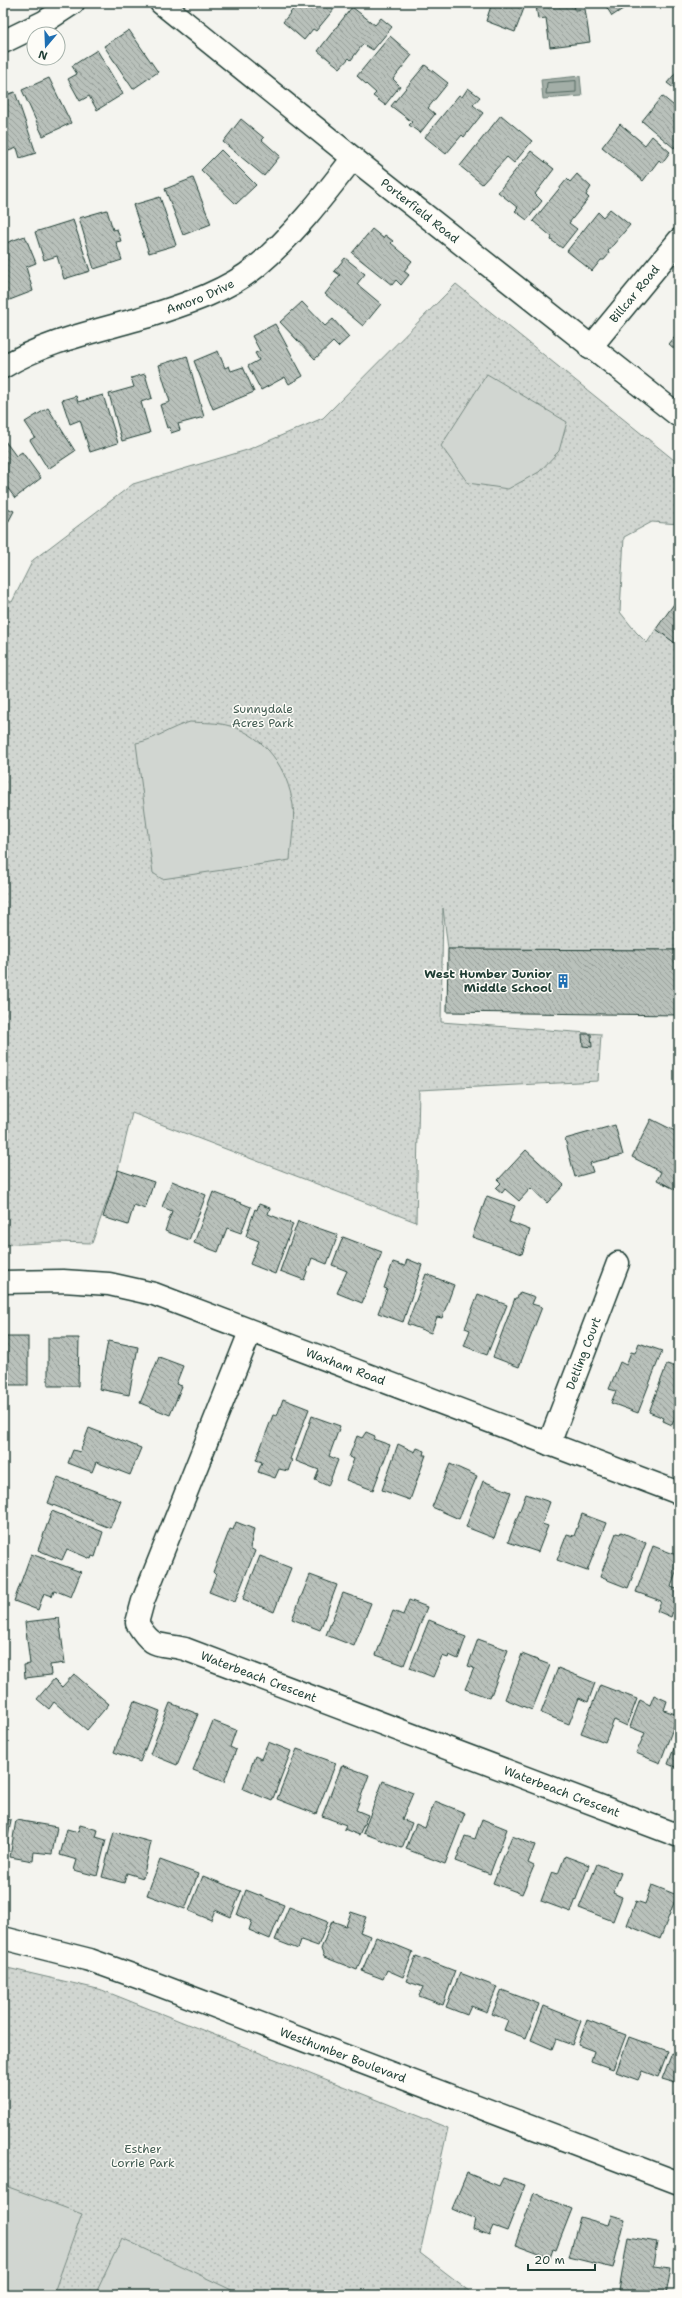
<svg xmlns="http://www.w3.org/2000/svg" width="682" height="2298" viewBox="0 0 682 2298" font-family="'Shantell Sans',sans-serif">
<defs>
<pattern id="park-dots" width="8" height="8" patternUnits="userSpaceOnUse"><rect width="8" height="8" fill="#d1d6d1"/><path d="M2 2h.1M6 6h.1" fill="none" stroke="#b3b9b4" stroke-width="1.8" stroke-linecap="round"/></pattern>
<pattern id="building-back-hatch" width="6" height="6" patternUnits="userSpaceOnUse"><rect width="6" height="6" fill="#b9c1bb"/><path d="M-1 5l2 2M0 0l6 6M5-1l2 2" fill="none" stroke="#969e99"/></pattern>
</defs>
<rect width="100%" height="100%" fill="#f4f4ef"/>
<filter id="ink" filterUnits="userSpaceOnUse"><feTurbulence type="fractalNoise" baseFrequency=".025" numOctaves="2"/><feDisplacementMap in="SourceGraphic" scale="8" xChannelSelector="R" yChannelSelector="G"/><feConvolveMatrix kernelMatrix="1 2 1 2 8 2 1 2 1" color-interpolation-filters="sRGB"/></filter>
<g filter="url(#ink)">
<g fill="url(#park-dots)" stroke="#788a82">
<path d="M456 284 679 464V524L652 522 624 537 620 612 636 632 647 643 656 629 679 646V950L448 949 443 908 441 1022 601 1034 598 1081 419 1090 416 1222 132 1113 118 1170 92 1243 56 1242 3 1245V598L12 602 33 560 133 484 247 450 323 418Z"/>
<path d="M3 1967 102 1990 448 2128 420 2253 475 2295H3Z"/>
</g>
<g fill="#d1d6d1" stroke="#788a82">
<path d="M487 374 567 422 559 451 539 472 508 489 468 483 441 446Z"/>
<path d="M190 722C204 723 217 722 230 726 266 736 288 770 293 805 295 822 291 843 290 860L162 879 153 873 136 743C155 740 171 727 190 722Z"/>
<path d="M3 2185 82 2214 53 2295H3Z"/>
<path d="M122 2238 242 2295H95Z"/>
</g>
<path fill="#a3aea7" stroke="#6e8179" d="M580 76 582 96 543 99 541 80Z"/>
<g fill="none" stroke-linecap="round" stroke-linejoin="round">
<path stroke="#546a62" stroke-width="1" d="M576 81V92L546 94 547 83Z"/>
</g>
<g fill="url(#building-back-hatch)" stroke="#1f3d34">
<path d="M298 3H339L316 31 313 29 304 40 283 22Z"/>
<path d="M492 3H526L515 32 486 21Z"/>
<path d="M543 3H574L575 10 585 9 590 42 550 47 546 18 538 19 536 6 543 5Z"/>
<path d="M604 3H632L612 16Z"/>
<path d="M352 7 375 25 381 18 392 27 373 50 363 44 351 60 349 58 340 68 318 51Z"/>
<path d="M129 30 158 72 133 89 104 46Z"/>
<path d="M390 36 412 55 393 79 400 86 385 105 373 96 376 93 357 76Z"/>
<path d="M97 50 123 94 97 110 89 96 80 101 68 79 77 74 72 66Z"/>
<path d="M425 65 448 83 428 108 435 114 420 133 409 125 412 122 391 106Z"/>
<path d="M679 69V92L667 83Z"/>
<path d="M49 78 71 123 43 136 22 90Z"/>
<path d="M468 88 480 97 473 105 483 113 464 137 462 135 446 154 425 137 459 95 462 97Z"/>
<path d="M15 92 36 153 20 158 17 148 3 153V96Z"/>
<path d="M662 96 679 110V142L674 148 642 121Z"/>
<path d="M501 115 532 141 514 163 507 157 482 184 460 166Z"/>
<path d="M241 119 264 138 262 140 280 156 264 176 223 142Z"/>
<path d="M620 124 645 145 652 136 670 152 662 163 659 160 643 181 602 147Z"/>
<path d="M221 150 256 185 236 204 201 170Z"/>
<path d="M531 151 554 169 535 194 542 201 527 220 515 211 518 208 498 192Z"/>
<path d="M577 174 591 187 586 195 589 198 569 223 577 229 562 248 551 240 552 237 533 221 567 179 570 182Z"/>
<path d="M193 178 211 224 183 235 165 189Z"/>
<path d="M160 197 176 245 149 253 133 205Z"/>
<path d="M610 209 630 225 608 251 609 254 604 260H601L592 271 567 251 598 212 603 217Z"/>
<path d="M107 210 113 230 117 229 121 241 116 242 122 260 94 269 79 218Z"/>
<path d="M73 220 90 271 64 279 57 256 44 260 35 232Z"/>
<path d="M372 229 383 238 385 235 393 241 391 243 412 261 404 271 409 275 401 285 396 280 392 285 352 253Z"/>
<path d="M25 236 36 263 26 267 33 291 7 301 3 290V244Z"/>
<path d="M345 258 365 274 357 284 381 304 363 326 325 294 340 275 334 271Z"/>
<path d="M302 302 325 326 333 319 349 337 338 347 333 342 315 359 280 322Z"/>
<path d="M275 324 303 376 289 384 285 377 261 390 248 366 259 360 255 353 260 351 252 336Z"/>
<path d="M679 332V353L669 344Z"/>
<path d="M218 351 225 368 229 366 231 371 243 367 254 392 213 409 194 361Z"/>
<path d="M187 356 204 417 178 424 180 430 171 433 170 427 167 428 160 405 170 402 159 365Z"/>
<path d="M145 374 152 398 141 402 150 433 122 441 109 394 134 387 131 378Z"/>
<path d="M103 395 118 443 90 452 80 420 70 424 62 400 76 396 78 402Z"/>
<path d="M48 408 75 451 48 469 30 440 35 437 25 422Z"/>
<path d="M5 441 16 456 22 452 41 478 15 498 3 482Z"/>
<path d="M3 506 14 511 3 532Z"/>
<path d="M679 597V646L656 629Z"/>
<path d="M448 949 679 950V1015L447 1012Z"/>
<path d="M582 1034H591L592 1047 583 1046Z"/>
<path d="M651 1119 679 1133V1184L676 1190 657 1180 661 1172 632 1157Z"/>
<path d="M615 1125 623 1155 590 1163 593 1172 575 1177 565 1139Z"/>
<path d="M526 1150 564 1185 547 1203 531 1188 519 1201 505 1189 502 1193 496 1188 501 1183 498 1180Z"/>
<path d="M118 1170 154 1182 145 1209 134 1205 128 1225 103 1217Z"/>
<path d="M172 1181 206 1195 189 1240 165 1231 172 1211 162 1207Z"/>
<path d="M213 1192 251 1207 241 1233 227 1228 218 1252 194 1243Z"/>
<path d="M487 1196 515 1206 509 1222 530 1230 522 1254 472 1237Z"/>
<path d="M259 1204 270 1208 268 1214 293 1224 275 1274 250 1264 259 1241 246 1236 255 1209 257 1210Z"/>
<path d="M298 1221 338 1235 327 1264 312 1258 304 1280 280 1271Z"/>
<path d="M343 1237 382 1252 362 1303 337 1293 347 1271 332 1265Z"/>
<path d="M407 1259 422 1265 403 1322 378 1313 387 1289 384 1288 393 1262 405 1266Z"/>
<path d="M426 1274 454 1285 442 1318 437 1317 431 1333 407 1324Z"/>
<path d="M520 1292 535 1297 532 1304 542 1307 519 1367 493 1357 515 1298H517Z"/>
<path d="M478 1294 507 1305 487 1355 464 1346 470 1330 465 1328Z"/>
<rect x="3" y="1337" width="25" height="48"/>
<path d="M48 1338H79L78 1386H48Z"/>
<path d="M108 1341 138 1347 129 1395 99 1389Z"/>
<path d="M639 1343 662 1351 638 1413 611 1403 616 1391 609 1389 620 1362 626 1365 631 1352 635 1353Z"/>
<path d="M159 1357 183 1366 176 1384 182 1386 170 1415 140 1403Z"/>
<path d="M667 1364 679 1368V1408L672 1425 663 1421 664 1418 649 1412Z"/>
<path d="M283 1399 309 1409 290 1459 292 1460 288 1471 279 1469 275 1478 258 1472 262 1462 256 1460 273 1415 277 1416Z"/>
<path d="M312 1416 340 1426 329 1456 338 1460 328 1486 315 1480 319 1470 296 1461Z"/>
<path d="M89 1428 141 1448 130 1475 96 1462 92 1472 68 1463 73 1450 80 1452Z"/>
<path d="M366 1432 375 1436 373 1439 390 1445 373 1490 346 1480 354 1459 349 1457 357 1436 362 1438Z"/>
<path d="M398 1444 415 1452 417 1448 425 1451 424 1455H426L410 1500 382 1490Z"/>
<path d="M450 1464 477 1476 459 1519 432 1507Z"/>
<path d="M58 1477 121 1501 110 1528 48 1503Z"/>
<path d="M483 1481 511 1492 494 1538 466 1527Z"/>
<path d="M526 1494 550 1502 542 1524 548 1526 538 1552 508 1542Z"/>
<path d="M52 1511 103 1532 95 1557 92 1556 91 1559 67 1549 62 1560 38 1550Z"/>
<path d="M582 1514 606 1523 587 1571 557 1560 567 1534 574 1536Z"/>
<path d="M236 1522 254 1529 250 1548 255 1551 235 1602 209 1592 216 1575 213 1572 230 1529 233 1530Z"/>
<path d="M621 1532 646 1543 628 1588 600 1577 616 1533 620 1534Z"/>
<path d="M653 1546 679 1556V1564L671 1587 679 1590V1594L671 1617 657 1611 661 1601 636 1592Z"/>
<path d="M31 1554 81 1572 71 1597 54 1590 52 1596 44 1593 38 1610 14 1601Z"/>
<path d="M260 1556 291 1568 274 1612 243 1599Z"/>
<path d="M310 1575 337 1585 320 1630 292 1619Z"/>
<path d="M343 1593 371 1603 354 1646 326 1635Z"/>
<path d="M409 1600 427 1607 404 1665 376 1655 393 1611 403 1615Z"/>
<path d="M59 1618 65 1663 50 1665 51 1675 25 1678 24 1665 30 1664 25 1622Z"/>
<path d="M429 1620 459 1632 458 1634 466 1637 458 1659 449 1655 448 1658 442 1656 433 1677 410 1668Z"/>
<path d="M478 1639 508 1650 490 1698 465 1689 474 1668 468 1666Z"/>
<path d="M522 1654 550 1665 532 1710 505 1699Z"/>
<path d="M558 1668 595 1683 588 1702 579 1698 569 1724 541 1713Z"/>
<path d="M74 1674 109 1704 87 1730 54 1702 49 1709 37 1699 54 1679 62 1687Z"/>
<path d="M600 1685 637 1699 627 1726 614 1720 605 1742 581 1733Z"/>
<path d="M654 1695 667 1701 664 1710 678 1715 660 1763 636 1753 645 1733 630 1727 640 1700 650 1705Z"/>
<path d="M134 1701 160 1711 140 1762 114 1752Z"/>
<path d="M170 1703 198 1714 177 1765 150 1754Z"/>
<path d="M213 1721 236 1730 230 1747 236 1750 224 1782 193 1770Z"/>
<path d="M679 1735V1769L668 1764Z"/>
<path d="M268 1742 291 1751 272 1801 243 1789 255 1756 261 1759Z"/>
<path d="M297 1749 336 1763 316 1814 277 1799Z"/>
<path d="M342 1765 369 1775 356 1810 368 1815 359 1835 344 1829 346 1825 322 1816Z"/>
<path d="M383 1781 413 1793 402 1819 412 1823 402 1848 363 1833Z"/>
<path d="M435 1801 465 1813 445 1864 406 1849 416 1824 425 1828Z"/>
<path d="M3 1818 11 1820 5 1856H3Z"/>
<path d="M482 1819 507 1829 490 1874 456 1861 465 1836 475 1839Z"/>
<path d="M16 1820 57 1827 52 1854 34 1852 33 1861 10 1857Z"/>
<path d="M80 1825 98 1830 96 1837 106 1840 97 1876 74 1870 77 1860 60 1855 67 1829 78 1832Z"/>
<path d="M114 1832 151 1842 143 1878 127 1873 124 1883 102 1877Z"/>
<path d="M512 1836 535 1845 528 1863 534 1866 522 1894 493 1883Z"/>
<path d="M565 1856 589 1865 571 1912 541 1901 552 1872 558 1874Z"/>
<path d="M160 1860 198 1874 185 1909 147 1895Z"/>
<path d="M597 1864 621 1873 613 1893 622 1897 613 1921 579 1908Z"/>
<path d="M203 1876 241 1891 231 1917 215 1910 211 1920 189 1911Z"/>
<path d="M652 1885 677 1895 660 1939 627 1925 636 1901 645 1904Z"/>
<path d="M246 1890 284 1905 270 1939 249 1930 252 1921 237 1915Z"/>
<path d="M289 1907 328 1922 318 1946 301 1940 298 1949 275 1940Z"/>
<path d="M351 1912 366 1917 360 1932 370 1936 357 1970 324 1957 321 1949 332 1921 346 1926Z"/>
<path d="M376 1937 413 1952 403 1977 387 1970 383 1979 362 1971Z"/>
<path d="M679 1937V1954L673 1951Z"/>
<path d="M416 1956 455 1971 443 2005 419 1996 423 1987 406 1981Z"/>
<path d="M460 1973 497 1987 487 2012 471 2006 467 2015 446 2007Z"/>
<path d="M502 1990 539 2004 526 2038 504 2030 508 2020 492 2014Z"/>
<path d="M544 2006 581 2021 572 2045 556 2039 552 2049 531 2040Z"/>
<path d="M587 2020 626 2035 613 2069 591 2061 594 2051 578 2045Z"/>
<path d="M629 2037 668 2051 658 2077 642 2071 638 2080 616 2072Z"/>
<path d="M672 2053 679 2056V2096L675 2095 679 2084 662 2079Z"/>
<path d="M467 2173 499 2186 503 2178 525 2185 507 2231 493 2226 489 2235 473 2229 475 2219 452 2209Z"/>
<path d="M534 2193 572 2209 556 2250 553 2249 550 2258 515 2245Z"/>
<path d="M611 2216 625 2220 613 2268 569 2257 580 2217 608 2225Z"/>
<path d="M628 2237 657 2242 653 2266 671 2268 666 2295H642L619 2291Z"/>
</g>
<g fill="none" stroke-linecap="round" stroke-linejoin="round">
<defs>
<g id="minor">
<path id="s1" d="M161 3 353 158 679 416"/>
<path d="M3 42 44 22 73 3"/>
<path id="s2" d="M590 348 679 240"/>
<path id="s3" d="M3 367C49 339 104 330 155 314 189 303 228 290 256 267 293 236 323 197 353 158"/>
<path id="s4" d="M3 1282 63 1281 109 1284 154 1294 679 1493"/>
<path id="s5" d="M250 1332 143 1601 137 1623C154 1651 158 1642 185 1649L679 1836"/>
<path id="s6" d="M549 1444 618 1263"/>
<path id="s7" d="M3 1938 90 1960 143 1979 679 2183"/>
</g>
</defs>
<use href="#minor" stroke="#1f3d34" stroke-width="25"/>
<use href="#minor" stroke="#fdfcf7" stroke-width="22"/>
</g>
</g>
<defs>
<symbol id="building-bare" viewBox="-9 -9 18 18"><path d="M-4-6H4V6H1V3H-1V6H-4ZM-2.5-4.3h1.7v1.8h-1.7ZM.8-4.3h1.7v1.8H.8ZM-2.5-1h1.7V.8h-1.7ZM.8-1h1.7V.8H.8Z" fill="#1f6fb2" stroke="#fdfcf7" stroke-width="2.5" paint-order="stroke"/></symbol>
</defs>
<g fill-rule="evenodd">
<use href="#building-bare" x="553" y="971" width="20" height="20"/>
</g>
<g text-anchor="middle" stroke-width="3" stroke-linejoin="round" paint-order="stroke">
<g font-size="12" fill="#1f3d34" stroke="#fdfcf7">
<text dy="4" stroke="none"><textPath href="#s1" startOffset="332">Porterfield Road</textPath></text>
<text dy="4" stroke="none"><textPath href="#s2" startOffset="70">Billcar Road</textPath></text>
<text dy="4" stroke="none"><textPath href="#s3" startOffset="210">Amoro Drive</textPath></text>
<text dy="4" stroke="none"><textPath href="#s6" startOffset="97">Detling Court</textPath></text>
<text dy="4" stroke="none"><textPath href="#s4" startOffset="357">Waxham Road</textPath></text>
<text dy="4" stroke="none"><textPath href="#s5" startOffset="449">Waterbeach Crescent</textPath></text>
<text dy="4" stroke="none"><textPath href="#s5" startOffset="773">Waterbeach Crescent</textPath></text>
<text dy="4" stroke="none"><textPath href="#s7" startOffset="360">Westhumber Boulevard</textPath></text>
</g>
<g font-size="12" fill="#435c53" stroke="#fdfcf7">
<text x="263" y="713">Sunnydale<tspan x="263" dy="14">Acres Park</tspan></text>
<text x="143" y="2153">Esther<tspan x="143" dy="14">Lorrie Park</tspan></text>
</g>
<g font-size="12" font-weight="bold" fill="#1f3d34" stroke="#fdfcf7" text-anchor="end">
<text x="552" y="978">West Humber Junior<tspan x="552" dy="14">Middle School</tspan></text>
</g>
</g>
<rect width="682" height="2298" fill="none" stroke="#fdfcf7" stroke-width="16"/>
<rect x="8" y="8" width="666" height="2282" fill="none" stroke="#1f3d34" stroke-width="1.5" filter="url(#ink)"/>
<g transform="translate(46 46) rotate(199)"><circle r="19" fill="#fdfcf7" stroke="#a4b0a9"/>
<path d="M0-3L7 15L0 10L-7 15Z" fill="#1f6fb2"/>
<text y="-6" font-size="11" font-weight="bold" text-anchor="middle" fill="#1f3d34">N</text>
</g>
<path d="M528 2264v6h67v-6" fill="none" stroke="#1f3d34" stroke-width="2"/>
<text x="534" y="2264" font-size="12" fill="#1f3d34" stroke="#fdfcf7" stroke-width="3" paint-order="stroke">20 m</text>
</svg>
